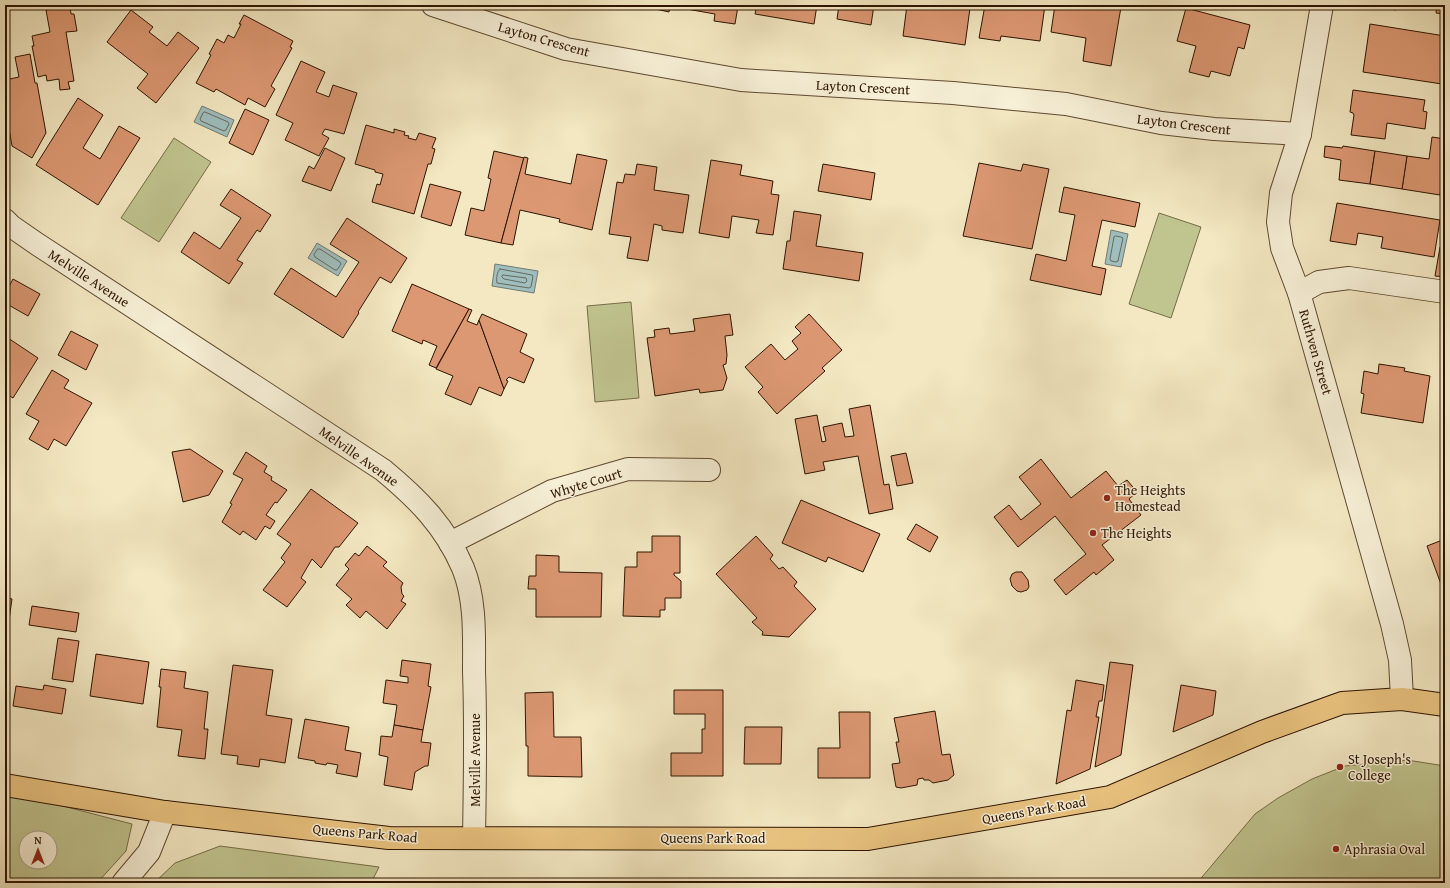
<svg xmlns="http://www.w3.org/2000/svg" width="1450" height="888" viewBox="0 0 1450 888" font-family="'Gentium Book Plus',serif">
<rect width="100%" height="100%" fill="#f3e8c2"/>
<filter id="stains"><feTurbulence type="fractalNoise" baseFrequency=".005" numOctaves="4"/><feColorMatrix values="0 0 0 0 .2 0 0 0 0 .09 0 0 0 0 .02 0 0 0 .5 -.17"/></filter>
<radialGradient id="worn" r=".72"><stop offset=".6" stop-color="#630" stop-opacity="0"/><stop offset="1" stop-color="#630" stop-opacity=".3"/></radialGradient>
<g fill="#c0c48f" stroke="#776c48" fill-rule="evenodd">
<path d="M174 138 211 162 159 242 121 218Z"/>
<path d="M1159 213 1201 227 1171 318 1129 304Z"/>
<path d="M631 302 639 398 595 402 587 306Z"/>
<path d="M1407 760 1445 766V883H1197L1255 814 1278 798 1312 779 1345 766Z"/>
<path d="M5 791 132 824 126 851 97 883H5ZM26 838H50V862H26Z"/>
<path d="M220 846 379 867 371 883H154L175 863Z"/>
</g>
<g fill="#9fbebd" stroke="#727a71">
<path d="M202 106 234 120 227 137 194 122Z"/>
<path d="M1111 230 1128 234 1121 267 1105 264Z"/>
<path d="M317 243 347 261 338 276 308 258Z"/>
<path d="M495 264 538 271 534 293 492 286Z"/>
</g>
<g fill="none" stroke-linecap="round" stroke-linejoin="round">
<g stroke="#66695e" stroke-width="1">
<path d="M205 112 228 122 229 124 226 130 224 131 201 121 200 119 203 113Z"/>
<path d="M1116 236 1121 237 1123 238 1118 261 1116 262 1111 261 1110 259 1114 237Z"/>
<path d="M318 249H320L340 262 341 264 337 270H335L315 257 314 255Z"/>
<path d="M500 269 532 275 533 276 531 287 529 288 497 283C496 279 497 271 500 269Z"/>
<path d="M503 275 526 278 527 281 525 283 504 279 502 277Z"/>
</g>
</g>
<g fill="#dc9873" stroke="#2e1400">
<path d="M638 5H670L669 12Z"/>
<path d="M681 5H747L746 8 738 6 735 24 714 21 715 14 681 8Z"/>
<path d="M757 5H817L814 24 755 14Z"/>
<path d="M839 5H874L871 25 837 19Z"/>
<path d="M907 5H953L970 8 965 45 903 36Z"/>
<path d="M985 5H1045L1040 41 1001 36 1000 41 979 38Z"/>
<path d="M1055 5H1108L1121 7 1111 66 1083 61 1086 38 1051 32Z"/>
<path d="M1235 5H1254V8Z"/>
<path d="M1370 5H1396V10Z"/>
<path d="M1437 5H1445V14L1436 13Z"/>
<path d="M70 6 71 14H74L77 31 66 32 74 81 68 82 70 89 60 90 59 79 47 81 46 75 38 77 32 46H34L32 36 50 32 46 10Z"/>
<path d="M1186 8 1250 25 1244 49 1238 47 1230 76 1211 71 1209 77 1189 72 1196 46 1177 41Z"/>
<path d="M131 10 153 27 149 32 167 46 178 32 199 48 156 103 137 88 148 74 107 42Z"/>
<path d="M244 15 293 41 290 47 292 48 271 86 275 89 265 107 248 98 245 105 216 89 214 92 196 83 211 55 209 54 217 39 224 43 228 35 234 38 241 24H239Z"/>
<path d="M1370 24 1445 36V72L1442 84 1363 72Z"/>
<path d="M30 54 35 83H37L46 133 32 158 12 146 5 106V101L8 100 5 80 19 77 15 57Z"/>
<path d="M301 61 325 72 316 92 329 97 333 85 357 93 344 134 325 129 322 134 329 138 319 156 285 140 293 123 276 115Z"/>
<path d="M1353 90 1425 100 1423 111 1427 112 1425 129 1387 123 1385 139 1351 135 1354 115 1353 113 1350 112Z"/>
<path d="M78 98 103 115 83 148 100 159 119 126 140 138 98 205 36 165Z"/>
<path d="M245 109 269 120 253 155 229 143Z"/>
<path d="M366 125 394 133V129L405 132 404 135 409 136 408 138 416 140 419 133 436 138 432 148 435 149 431 164H428L414 214 372 202 377 184 380 185 383 174 375 172V170L355 164Z"/>
<path d="M1432 137 1445 139V160L1440 195 1402 189 1407 156 1429 159Z"/>
<path d="M1325 146 1342 148 1343 146 1375 151 1370 184 1339 180 1341 160 1324 157Z"/>
<path d="M325 148 345 158 331 191 302 181 309 166 314 169Z"/>
<path d="M494 151 524 158 501 243 465 235 471 208 484 211 491 179 488 178Z"/>
<path d="M1375 151 1407 156 1402 189 1370 184Z"/>
<path d="M577 154 607 160 592 230 559 222 560 219 520 210 513 245 501 243 524 157 528 158 525 174 571 184Z"/>
<path d="M711 160 742 165 740 175 773 181 771 194 779 195 773 235 756 233 759 220 732 216 729 238 699 233Z"/>
<path d="M979 163 1021 171 1023 164 1049 169 1032 249 963 236Z"/>
<path d="M637 164 657 167 654 190 689 195 683 233 662 230V226L654 224 648 261 627 258 631 237 609 234 617 182 623 183 625 174 635 175Z"/>
<path d="M823 164 875 173 871 200 818 191Z"/>
<path d="M430 184 461 192 451 226 421 217Z"/>
<path d="M1064 187 1140 203 1135 227 1102 220 1092 266 1106 269 1101 295 1030 280 1036 254 1066 261 1075 215 1059 212Z"/>
<path d="M231 189 271 215 260 232 257 230 237 260 243 263 229 284 181 252 194 232 220 249 241 218 220 205Z"/>
<path d="M1337 203 1440 220 1434 257 1381 248 1383 237 1358 233 1356 245 1330 241Z"/>
<path d="M794 211 821 215 816 246 863 253 859 281 783 269 787 241H790Z"/>
<path d="M347 218 407 258 391 283 380 277 358 312 359 313 343 338 274 294 291 268 336 297 359 262 330 244Z"/>
<path d="M1445 231V277L1435 276 1440 247 1442 248Z"/>
<path d="M5 268 9 271 5 277Z"/>
<path d="M13 279 40 294 28 316 5 303V294Z"/>
<path d="M412 284 469 309 436 368 429 365 437 346 423 340 422 344 392 331Z"/>
<path d="M469 309 472 310 467 321 477 325 479 320 504 389 501 396 479 387 471 405 445 394 453 376 436 369Z"/>
<path d="M482 314 527 334 520 352 534 359 524 383 509 377 506 380 508 381 504 389 479 320Z"/>
<path d="M730 314 733 335 725 336 727 355 726 364 723 365 727 378 723 390 700 393 699 389 655 396 647 338 655 337 654 330 669 328 670 334 695 331 693 319Z"/>
<path d="M809 314 842 350 822 368 825 371 777 414 758 392 763 387 745 367 771 344 785 360 798 349 792 341 801 333 795 327Z"/>
<path d="M71 331 98 345 86 370 58 355Z"/>
<path d="M5 336 38 358 13 398 5 393Z"/>
<path d="M1379 364 1405 368 1404 371 1430 376 1423 423 1361 413 1364 394 1361 393 1364 371 1378 374Z"/>
<path d="M52 370 69 380 64 388 92 403 66 446 54 439 48 450 29 439 39 421 26 414Z"/>
<path d="M870 405 884 485 889 484 893 509 869 514 858 456 823 462 825 470 805 474 795 419 817 415 822 442 826 441 823 427 842 423 845 437 854 436 849 409Z"/>
<path d="M190 449 223 471 209 495 183 502 172 452Z"/>
<path d="M246 452 267 466 264 472 272 477 271 480 287 490 277 503 275 502 266 515 275 521 270 529 265 526 256 540 243 531 240 535 222 522 232 504 230 503 243 479 233 474Z"/>
<path d="M906 453 913 483 897 486 891 456Z"/>
<path d="M1041 459 1071 498 1106 471 1118 486 1127 480 1137 492 1129 499 1141 515 1102 545 1114 560 1096 575 1094 572 1066 595 1054 580 1086 554 1055 516 1018 547 994 517 1009 505 1021 520 1041 504 1019 477Z"/>
<path d="M311 489 358 523 339 547H335L321 568 312 559 301 578 306 582 287 607 263 590 285 562 281 558 291 544 277 534Z"/>
<path d="M801 500 880 534 863 572 828 557 826 562 782 543Z"/>
<path d="M916 524 938 537 930 552 907 539Z"/>
<path d="M652 536H680V573H674V575L681 581V598H665V610H660V617L623 616 625 567H637V552H652Z"/>
<path d="M756 536 773 555 770 559 779 569 783 567 797 582 794 586 816 609 789 637 762 635 763 632 752 622 757 618 716 574Z"/>
<path d="M1445 539V586L1442 587 1427 546Z"/>
<path d="M367 546 387 562 383 566 403 583 401 587 402 594 404 596 401 601 406 604 387 629 366 611 360 618 346 605 352 599 336 585 349 569 345 565 355 553 359 556Z"/>
<path d="M536 555 559 556V572L602 573 601 617H536V589H528L529 576H536Z"/>
<path d="M1016 572H1022L1028 580 1029 587 1027 590 1021 592 1017 591 1012 586 1010 579 1012 574Z"/>
<path d="M5 597 12 599 5 647Z"/>
<path d="M32 606 79 613 76 632 29 625Z"/>
<path d="M58 638 79 641 73 682 52 679Z"/>
<path d="M96 654 149 662 143 704 90 696Z"/>
<path d="M402 660 431 664 428 686 431 687 423 730 394 725 397 705 383 703 386 680 408 683V677L400 676Z"/>
<path d="M1110 662 1133 665 1121 755 1095 767Z"/>
<path d="M233 665 273 670 266 715 292 719 285 763 260 759 259 767 237 764 238 756 221 754Z"/>
<path d="M161 669 186 672 184 688 208 692 204 729H208L205 759 178 756 182 730 157 727 161 687H159Z"/>
<path d="M1076 680 1104 685 1102 701H1099L1096 717H1099L1090 769 1056 784 1067 710 1071 711Z"/>
<path d="M44 685 66 689 62 714 13 706 16 686 43 690Z"/>
<path d="M1181 685 1216 691 1213 715 1173 732Z"/>
<path d="M674 690H723V776H671V753H702V729H705V714H674Z"/>
<path d="M553 692 554 737H581L582 777 528 776V746H526L525 693Z"/>
<path d="M935 711 942 755 950 754 954 775 948 780 933 783 929 780H924L923 778 918 779 917 785 901 788 896 787 892 764 900 763 896 742H899L894 718Z"/>
<path d="M839 712H870V778H818V748H840Z"/>
<path d="M305 719 349 727 345 750 361 753 357 777 336 773 338 765 327 763 326 765 315 763V761L298 758Z"/>
<path d="M394 725 423 730 421 742 431 743 428 766H425L415 772 412 790 384 785 388 757 379 755 381 736 392 737Z"/>
<path d="M745 727H782L781 764H744Z"/>
</g>
<g fill="none" stroke-linecap="round" stroke-linejoin="round">
<defs>
<g id="minor">
<path d="M433 5 566 49 741 80 953 93 1066 104 1161 123 1214 129 1300 134"/>
<path d="M1322 5 1300 134 1281 193 1278 222 1282 248 1299 293 1392 624 1400 660 1402 699"/>
<path d="M5 220 11 226 37 244 383 470C418 499 445 526 463 568 476 600 474 637 474 671 476 726 475 782 474 838"/>
<path d="M1299 293 1319 282 1349 278 1445 292"/>
<path d="M450 543 552 491 628 469 709 470"/>
<path d="M123 883 149 852 165 812"/>
</g>
<path id="major" d="M5 785 165 812 389 838 868 839 1110 797 1262 732 1342 703 1402 699 1445 705"/>
</defs>
<use href="#minor" stroke="#5f4930" stroke-width="24"/>
<use href="#major" stroke="#2e1400" stroke-width="24"/>
<use href="#minor" stroke="#f7f0d7" stroke-width="22"/>
<use href="#major" stroke="#eac481" stroke-width="22"/>
</g>
<g fill="#8f2418" stroke="#f7f0d7" stroke-width="1.5">
<circle cx="1107" cy="498" r="4"/>
<circle cx="1093" cy="533" r="4"/>
<circle cx="1340" cy="767" r="4"/>
<circle cx="1336" cy="849" r="4"/>
</g>
<g text-anchor="middle" stroke-width="3" stroke-linejoin="round" paint-order="stroke">
<g font-size="14" fill="#2e1400" stroke="#f7f0d7">
<text transform="translate(544 39) rotate(16)" y="5">Layton Crescent</text>
<text transform="translate(863 87) rotate(3)" y="5">Layton Crescent</text>
<text transform="translate(1184 124) rotate(7)" y="5">Layton Crescent</text>
<text transform="translate(89 278) rotate(33)" y="5">Melville Avenue</text>
<text transform="translate(1316 352) rotate(74)" y="5">Ruthven Street</text>
<text transform="translate(359 456) rotate(35)" y="5">Melville Avenue</text>
<text transform="translate(586 483) rotate(-17)" y="5">Whyte Court</text>
<text transform="translate(475 760) rotate(-90)" y="5">Melville Avenue</text>
<text transform="translate(1034 810) rotate(-10)" y="5">Queens Park Road</text>
<text transform="translate(365 833) rotate(5)" y="5">Queens Park Road</text>
<text x="713" y="843">Queens Park Road</text>
</g>
<g font-size="14" fill="#2e1400" stroke="#f7f0d7" text-anchor="start">
<text x="1115" y="495">The Heights<tspan x="1115" dy="16">Homestead</tspan></text>
<text x="1101" y="538">The Heights</text>
<text x="1348" y="764">St Joseph's<tspan x="1348" dy="16">College</tspan></text>
<text x="1344" y="854">Aphrasia Oval</text>
</g>
</g>
<rect width="1450" height="888" fill="none" stroke="#f3e8c2" stroke-width="20"/>
<rect x="6" y="6" width="1438" height="876" fill="none" stroke="#2e1400" stroke-width="2"/>
<rect x="10" y="10" width="1430" height="868" fill="none" stroke="#2e1400"/>
<g transform="translate(38 850)"><circle r="19" fill="#f7f0d7" stroke="#a79881"/>
<path d="M0-3L7 15L0 10L-7 15Z" fill="#8f2418"/>
<text y="-6" font-size="11" font-weight="bold" text-anchor="middle" fill="#2e1400">N</text>
</g>
<rect width="100%" height="100%" filter="url(#stains)"/>
<rect width="100%" height="100%" fill="url(#worn)"/>
</svg>
